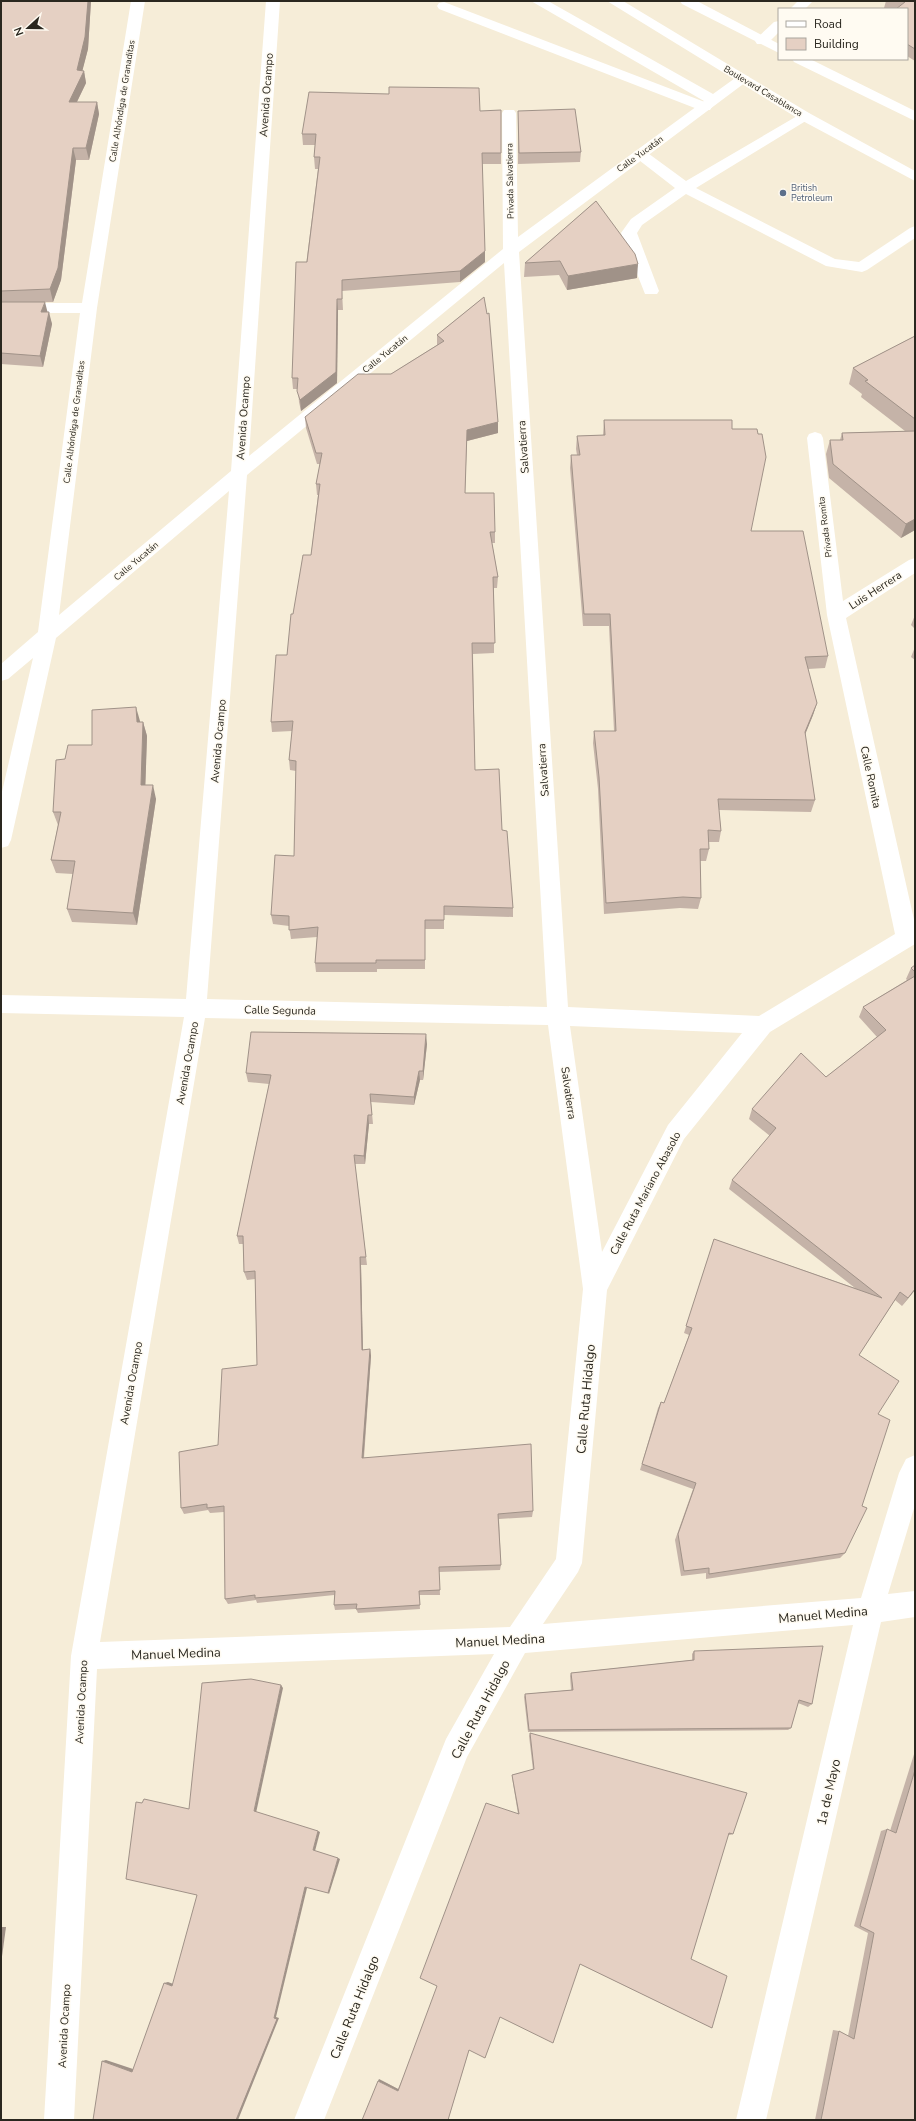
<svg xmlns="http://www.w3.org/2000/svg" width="916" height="2121" viewBox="0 0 916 2121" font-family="'Nunito Sans',sans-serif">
<rect width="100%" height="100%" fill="#f6edd8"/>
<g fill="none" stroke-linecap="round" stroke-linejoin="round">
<g fill="#fff" fill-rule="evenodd">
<path d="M444 2 710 104 712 107 710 110H700L439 9 437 6 439 3Z"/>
<path d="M804 112 809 113 811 116 809 119 696 188 835 259 859 262 910 228 915 226V238L867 270 862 272 826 266 686 194 642 225 637 233 659 291 657 294H645L621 233 631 219 675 188 635 157 633 154 635 151H645L686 181Z"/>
</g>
<g fill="#fff" fill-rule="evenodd">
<path d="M131 1H145L97 308 59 615 231 471 266 1H280L249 456 503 249 502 113 504 110H514L516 113 518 237 704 101 531 1H548L713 94 738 76H748L750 79 519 252 568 1007 759 1016 895 934 827 615 807 438 809 434 815 432 821 434 823 438 843 601 909 560 915 558V573L846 618 915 924V944L770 1032 684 1139 607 1290 582 1563 578 1572 543 1624 861 1598 899 1473 906 1459 915 1455V1505L888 1594 915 1591V1617L881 1622 766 2120H736L853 1625 525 1653 467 1757 324 2120H294L446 1739 494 1654 97 1669 74 2120H44L71 1656 184 1017 1 1013V995L186 999 229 491 56 638 11 840 8 846 1 848V796L33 658 8 679 1 681V664L38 632 80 313H1V303H82ZM504 263 547 1007 207 999 247 475ZM205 1018 548 1025 583 1289 556 1559 510 1627 100 1642ZM570 1026 742 1033 668 1125 602 1252Z"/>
<path d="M798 1H813L805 9H790Z"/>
<path d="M779 21V32L767 44H757L755 41 757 38 774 22Z"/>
</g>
<g fill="#fff" fill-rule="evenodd">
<path d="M607 1H623L809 113 915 171V181L799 119Z"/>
<path d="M680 1H697L779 44V53L682 4Z"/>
<path d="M792 59H810L915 111V121L794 62Z"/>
</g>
</g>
<g fill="#c5b3a8">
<path d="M1 1H91L88 49 82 71H84L86 83 77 102H97L99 114 89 160H76L61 280 53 302H19L48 312 52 324 43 367 1 364Z"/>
<path d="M886 1H915V61L907 56V9L884 8Z"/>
<path d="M480 111 501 153V164H482L485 262 460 282 342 291 343 310H338L337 383 301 411 299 402 298 389H293L292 378 318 169H315L314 157 315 145H303L302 134Z"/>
<path d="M518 111 581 152 580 162 518 164Z"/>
<path d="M596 201 637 278 567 290 559 275 524 277 525 263Z"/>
<path d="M484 297 498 422V433L467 441 465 493 495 532V543H492L498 577 497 588H494V653L473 654 475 770 502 830 513 908V917L444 915V929H425V969H377V972H316L315 963 317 937 291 939 289 926 273 924 271 915 294 856 296 771 290 770 289 760 292 731 272 732 271 722 287 655 293 614 311 555 318 495H317L316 484 320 464H317L306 428 305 417 391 374 437 345V335Z"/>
<path d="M915 336V530L901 538 829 478 826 454 830 440H840L842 433 905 431 861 397 862 394 849 384 853 368Z"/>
<path d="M604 420 732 429 751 531 828 656 825 668 808 669 817 703 813 715 805 735 815 800 811 812 719 810 721 831 719 842H708L709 849 706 861H700L701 898 698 909 680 908 604 914 598 789 593 743 594 731H614L609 626H583L570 468 571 455H577L576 449 577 436 603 435Z"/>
<path d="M915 615V629L911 625Z"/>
<path d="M915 647V660L911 657Z"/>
<path d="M140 722H143L147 736 145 785 156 799 137 925 72 922 67 909 73 874 56 873 51 860 58 825 53 812 92 745Z"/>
<path d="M915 965V1290L902 1306 895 1300 859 1355 878 1414 845 1553 840 1558 706 1579V1573L681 1576 675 1540 693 1489 640 1470 658 1408 661 1402 664 1403 689 1335 684 1333 714 1239 855 1288 729 1189 732 1180 770 1136 749 1119 752 1109 826 1077 877 1037 859 1017 863 1007 907 980 906 979 911 968Z"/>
<path d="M427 1044 423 1080H420L414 1105 371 1102 373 1124H369L365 1164H355L367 1265H361L363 1350 370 1349 371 1356 364 1458 533 1511 532 1517 499 1519 501 1565 500 1570 439 1572 440 1595H419L420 1609 358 1613 356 1609 335 1610 334 1605V1595L257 1603 256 1600 228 1604 225 1599 224 1512 210 1513 208 1510 184 1514 181 1508 218 1445 257 1365 255 1279 247 1280 244 1272 243 1244H239L237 1236 269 1084 248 1082 246 1073Z"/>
<path d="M694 1651 812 1704 808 1707 798 1703 791 1728 788 1730 528 1732 524 1697 525 1694 571 1690 570 1676 571 1673 692 1660V1654Z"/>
<path d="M530 1733 733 1834 730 1835H728L691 1959 712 2028 580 1964 500 2017 469 2050 448 2120 379 2079 398 2089 518 1814 512 1777V1775L533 1770 529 1736Z"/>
<path d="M915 1751V2120H815L833 2030 839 2031 848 2036 868 1933 854 1926 881 1831 887 1829 890 1831Z"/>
</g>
<g fill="#a09288">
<path d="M88 1H91L88 49 80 80 84 71 86 83 71 114 69 102 77 70Z"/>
<path d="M97 102 99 114 89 160 86 148Z"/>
<path d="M73 148 76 160 61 280 53 302 50 289Z"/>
<path d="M485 251V262L460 282V271Z"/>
<path d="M638 264 637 278 567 290 568 276Z"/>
<path d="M337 299 338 310 337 383 301 411 300 400Z"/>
<path d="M45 302 48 314 41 312Z"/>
<path d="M49 312 52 324 43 367 40 356Z"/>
<path d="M498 422V433L467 441V430Z"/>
<path d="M915 519V530L901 538 906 524Z"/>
<path d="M817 703 813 715 801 744 805 732Z"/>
<path d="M136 707 140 721V736L137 722Z"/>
<path d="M143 722 147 736 145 798 141 785Z"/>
<path d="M153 785 156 799 137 925 133 913Z"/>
<path d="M426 1034 427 1044 423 1080V1071Z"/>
<path d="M419 1071 420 1080 414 1105V1097Z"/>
<path d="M368 1115 369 1124 365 1164 364 1156Z"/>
<path d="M360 1257 361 1265 363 1356 362 1350Z"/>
<path d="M915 1289V1290L902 1306 908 1298Z"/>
<path d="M370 1349 371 1356 363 1464 362 1458Z"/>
<path d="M281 1685 283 1688 256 1813 254 1811Z"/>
<path d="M318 1831 320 1832 315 1851 313 1850Z"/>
<path d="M338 1858 340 1859 329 1894 328 1893Z"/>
<path d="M305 1887 307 1888 276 2017 279 2018 238 2120H236L274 2018Z"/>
<path d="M1 1927H6L1 1964Z"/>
<path d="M168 1982 176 1985 172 1986 164 1983Z"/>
<path d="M106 2060 136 2070 132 2072 102 2061Z"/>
<path d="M379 2079 398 2089V2091L378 2081Z"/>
</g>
<g fill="#e5d0c3" stroke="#a09288">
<path d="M1 1H88L85 37 77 70 84 71 69 102H97L86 148H73L58 268 50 289 1 291Z"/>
<path d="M900 1H915V49L907 44V9H896L905 2Z"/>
<path d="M389 87 479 88 480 111 501 110V153H482L485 251 460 271 342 280V299H337L336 372 300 400 297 391 298 378H292L296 262H307L320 157H314L316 134H302L309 92 389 94Z"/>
<path d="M575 109 581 152 519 153 518 111Z"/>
<path d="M596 201 635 254 638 264 568 276 560 261 525 263Z"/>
<path d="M484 297 487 314 489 313 498 422 467 430 465 493H494L495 532H490L498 577H493L495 643H472L475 770 499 769 502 830 507 831 513 908 444 906V920H425V960H376V963H315L318 927 289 930V916L271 915 275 855 294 856 296 761 289 760 293 721 271 722 276 655H287L291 614H293L303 555H311L320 484H316L322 453H316L305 417 358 374H391L444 341 437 335Z"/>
<path d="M1 302H45L41 312H49L40 356 1 353Z"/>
<path d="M915 336V419L865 381 868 380 853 368Z"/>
<path d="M604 420H732V429H757L758 434H762L766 457 751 531H803L828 656 805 657 817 703 805 732 815 800 718 799 721 831 708 830 709 849H700L701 898 683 897 606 903 599 777 594 731H616L610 614H584L571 455H580L577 436 605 435Z"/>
<path d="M915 431V519L906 524 833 464 830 440H843L842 433Z"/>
<path d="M136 707 137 722H143L141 785H153L133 913 67 909 75 861 51 860 61 812H53L56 760 65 759 68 745H92V710Z"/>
<path d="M915 965V972L911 968Z"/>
<path d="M915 976V1289L908 1298 900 1292 859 1355 899 1381 878 1414 890 1420 862 1506 867 1508 845 1553 709 1574V1568L684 1571 678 1534 696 1483 642 1464 661 1402 664 1403 692 1328 686 1326 714 1239 882 1298 732 1180 776 1128 752 1109 801 1053 826 1077 886 1030 863 1007Z"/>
<path d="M251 1032 426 1034 423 1071H419L414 1097 370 1094 372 1115H368L364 1156 354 1155 366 1257H360L362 1350 370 1349 362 1458 531 1444 533 1511 498 1514 501 1565 439 1567 440 1590 419 1591 420 1605 356 1609 357 1604 334 1605 335 1591 255 1598V1595L225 1599 224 1506 207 1508V1504L181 1508 179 1452 218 1445 222 1369 257 1365 255 1271 244 1272 243 1236H237L271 1075 246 1073Z"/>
<path d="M823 1646 812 1704 799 1700 791 1728 529 1730 525 1694 573 1690 571 1673 694 1660V1651Z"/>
<path d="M251 1679 281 1685 254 1811 318 1831 313 1850 338 1858 328 1893 305 1887 274 2018 277 2019 236 2120H93L102 2061 132 2072 164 1983 172 1986 197 1895 126 1879 136 1802 142 1803 144 1799 189 1809 202 1683Z"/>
<path d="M530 1733 747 1793 733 1834 729 1833 691 1959 727 1976 712 2028 580 1964 553 2043 500 2017 485 2058 469 2050 448 2120H362L378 2081 398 2091 437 1986 420 1978 486 1803 519 1814 512 1775 534 1769Z"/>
<path d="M915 1770V2120H821L839 2031 854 2039 874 1933 860 1926 887 1829 896 1833Z"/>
</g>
<circle fill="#5c6f8a" stroke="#fffbf2" stroke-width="1.5" cx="783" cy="193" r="4"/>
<g text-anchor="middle" stroke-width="3" stroke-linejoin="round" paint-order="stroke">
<g font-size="9" fill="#2a271f" stroke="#fffbf2">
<text transform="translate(763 91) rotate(31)" y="3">Boulevard Casablanca</text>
<text transform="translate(122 101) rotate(-81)" y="3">Calle Alhóndiga de Granaditas</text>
<text transform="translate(640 154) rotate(-36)" y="3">Calle Yucatán</text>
<text transform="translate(510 181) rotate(-91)" y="3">Privada Salvatierra</text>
<text transform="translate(385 354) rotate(-39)" y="3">Calle Yucatán</text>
<text transform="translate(74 422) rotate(-83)" y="3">Calle Alhóndiga de Granaditas</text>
<text transform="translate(825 527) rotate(-97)" y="3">Privada Romita</text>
<text transform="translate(136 561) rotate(-40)" y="3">Calle Yucatán</text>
</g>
<g font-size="9" fill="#4e5e75" stroke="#fffbf2" text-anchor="start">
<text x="791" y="191">British<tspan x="791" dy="10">Petroleum</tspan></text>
</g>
<g font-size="11" fill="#2a271f" stroke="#fffbf2">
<text transform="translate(266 95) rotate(-86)" y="4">Avenida Ocampo</text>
<text transform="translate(243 418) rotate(-86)" y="4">Avenida Ocampo</text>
<text transform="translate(523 447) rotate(-94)" y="4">Salvatierra</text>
<text transform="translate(875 590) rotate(-33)" y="4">Luis Herrera</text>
<text transform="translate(218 741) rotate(-85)" y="4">Avenida Ocampo</text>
<text transform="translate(543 770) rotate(-94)" y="4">Salvatierra</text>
<text transform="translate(871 777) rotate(78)" y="4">Calle Romita</text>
<text transform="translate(280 1010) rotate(1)" y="4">Calle Segunda</text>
<text transform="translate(187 1063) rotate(-80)" y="4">Avenida Ocampo</text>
<text transform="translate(569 1093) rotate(82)" y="4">Salvatierra</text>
<text transform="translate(645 1193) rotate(-62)" y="4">Calle Ruta Mariano Abasolo</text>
<text transform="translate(131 1383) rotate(-80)" y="4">Avenida Ocampo</text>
<text transform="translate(81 1702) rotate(-87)" y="4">Avenida Ocampo</text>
<text transform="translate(64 2026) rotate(-87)" y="4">Avenida Ocampo</text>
</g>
<g font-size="13" fill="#2a271f" stroke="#fffbf2">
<text transform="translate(585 1399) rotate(-85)" y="5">Calle Ruta Hidalgo</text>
<text transform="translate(823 1614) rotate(-5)" y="5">Manuel Medina</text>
<text transform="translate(500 1640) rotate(-3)" y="5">Manuel Medina</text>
<text transform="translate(176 1653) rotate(-2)" y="5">Manuel Medina</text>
<text transform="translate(480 1709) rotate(-62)" y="5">Calle Ruta Hidalgo</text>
<text transform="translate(828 1792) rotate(-77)" y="5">1a de Mayo</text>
<text transform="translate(354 2007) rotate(-68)" y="5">Calle Ruta Hidalgo</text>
</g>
</g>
<rect width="916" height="2121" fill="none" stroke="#2a271f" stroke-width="4"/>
<rect x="778" y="8" width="130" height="52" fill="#fffbf2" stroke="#aaa69e"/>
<rect x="786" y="21" width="20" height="6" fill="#ffffff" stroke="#aaa69e"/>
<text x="814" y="28" font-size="12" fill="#2a271f">Road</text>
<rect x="786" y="38" width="20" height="12" fill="#e5d0c3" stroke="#aaa69e"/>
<text x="814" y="48" font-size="12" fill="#2a271f">Building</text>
<g transform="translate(28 28) rotate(249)" stroke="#fffbf2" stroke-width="3" paint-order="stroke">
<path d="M0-3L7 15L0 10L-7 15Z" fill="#2a271f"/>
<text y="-6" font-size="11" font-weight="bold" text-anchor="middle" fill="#2a271f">N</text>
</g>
</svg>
